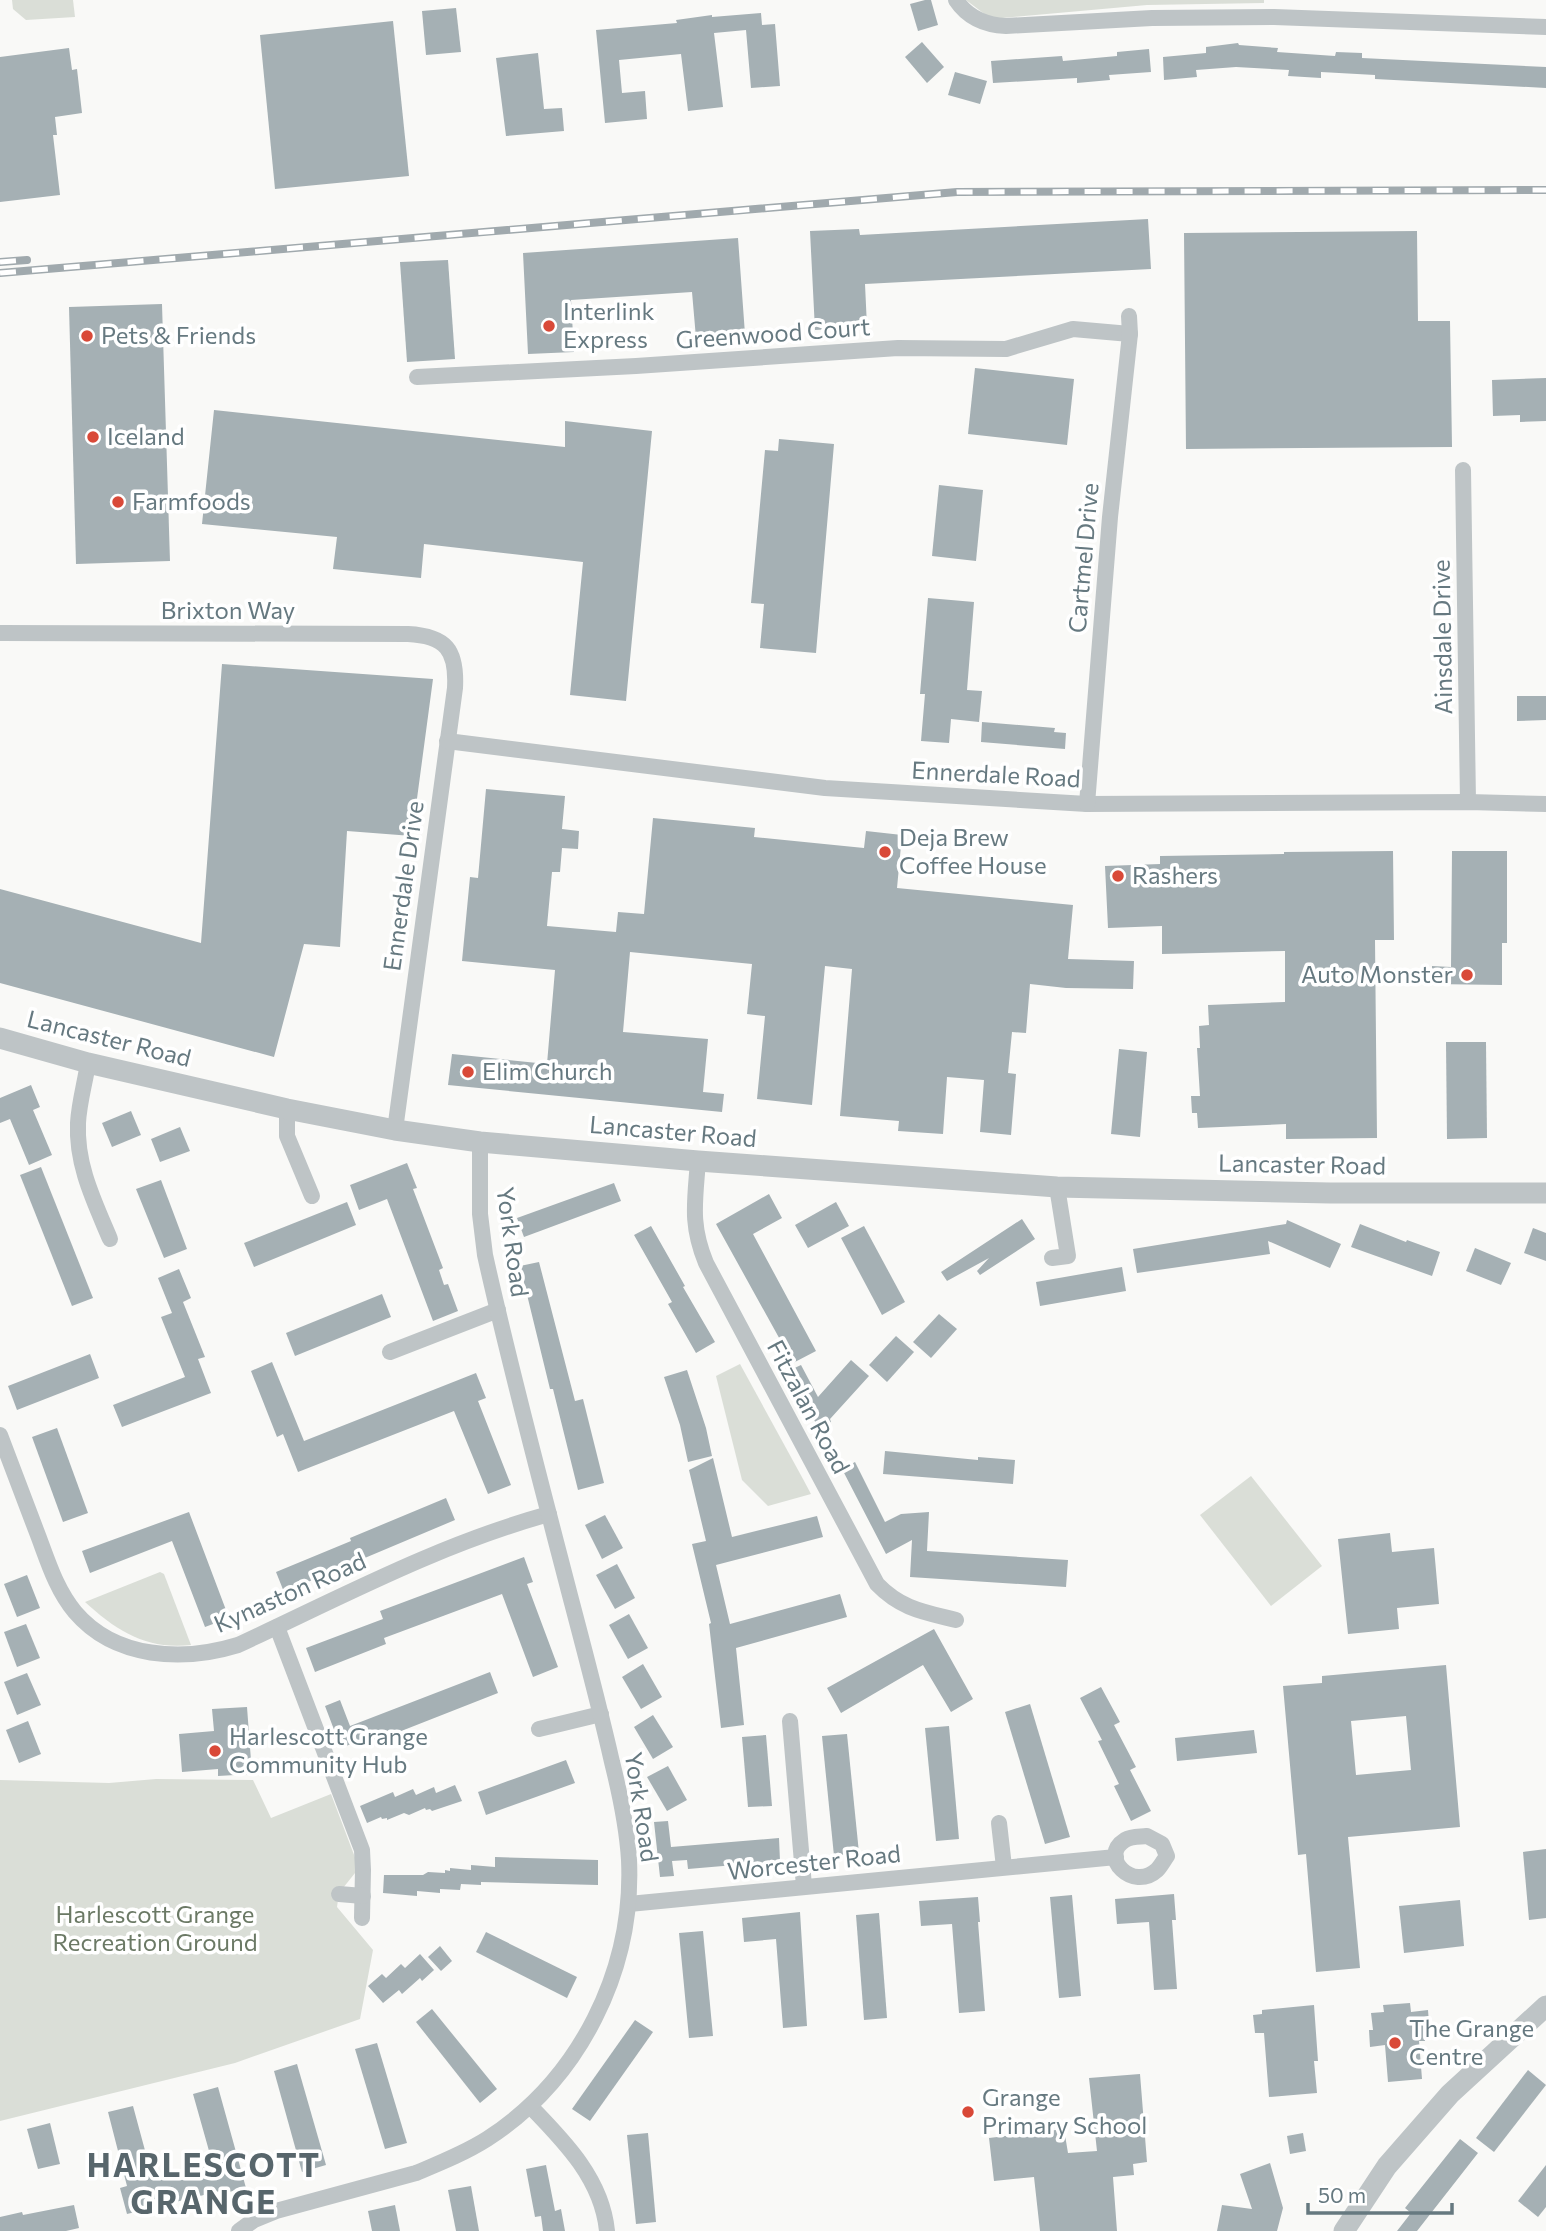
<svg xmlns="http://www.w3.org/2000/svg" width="1546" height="2231" viewBox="0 0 1546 2231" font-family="Commissioner,sans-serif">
<rect width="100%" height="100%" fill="#f9f9f7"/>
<g fill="#daded7">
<path d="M12 0H73L75 17 26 20 13 9Z"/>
<path d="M966 0H1264V3L1147 5 991 19Z"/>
<path d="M740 1364 803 1479 811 1494 768 1506 742 1480 716 1376Z"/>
<path d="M1251 1476 1322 1566 1271 1606 1200 1515Z"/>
<path d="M160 1572 164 1574 191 1645C146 1650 117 1631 85 1602Z"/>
<path d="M156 1779 253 1780 271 1818 331 1794 359 1868 339 1893 337 1907 373 1950 360 2019 235 2063 0 2121V1780L109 1783Z"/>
</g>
<g fill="#a5b0b4" fill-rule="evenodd">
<path d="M925 0H931L938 25 918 31 910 4Z"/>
<path d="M456 8 461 52 426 55 422 11Z"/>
<path d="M761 13 762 25 775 24 780 86 751 88 746 30 714 33 723 107 688 111 681 54 619 60 622 93 645 91 647 119 605 123 596 30 677 23 676 20 712 15V17Z"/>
<path d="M393 21 409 176 275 189 260 35Z"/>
<path d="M922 42 944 67 927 83 905 57Z"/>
<path d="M1238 43 1239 45 1278 48 1277 52 1335 56 1336 52 1362 53V58L1546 67V88L1375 79V75L1321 72V78L1288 76 1289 70 1236 67 1196 70 1197 77 1164 80 1163 57 1206 53V47Z"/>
<path d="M69 48 72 70 77 69 82 113 55 117 57 135H53L60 195 0 202V57Z"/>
<path d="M1149 49 1151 72 1109 75 1110 80 1077 83V78L993 83 991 61 1062 56 1063 61 1117 56V52Z"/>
<path d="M538 53 544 109 562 108 564 131 506 136 496 58Z"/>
<path d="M955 72 987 81 980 104 948 95Z"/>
<path d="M1148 219 1151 269 865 284 867 327 815 330 810 231 859 229 860 235Z"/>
<path d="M1417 231 1418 321H1450L1452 447 1186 449 1184 233Z"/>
<path d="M738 238 745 334 696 338 692 292 571 300 574 352 528 354 523 253Z"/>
<path d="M448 260 455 359 407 362 400 262Z"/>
<path d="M162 304 170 561 76 564 69 307Z"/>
<path d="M975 368 1074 379 1067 445 968 434Z"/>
<path d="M1546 378V421L1520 422V415L1493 416 1492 380Z"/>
<path d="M214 410 565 447V421L652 431 626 701 570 695 583 562 424 544 421 578 333 569 337 537 202 524Z"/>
<path d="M779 439 834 444 816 653 760 648 764 604 751 603 765 450 778 451Z"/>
<path d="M939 485 983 490 976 561 932 556Z"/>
<path d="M928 598 974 602 967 690 982 691 979 722 951 719 949 743 921 741 925 694H920Z"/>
<path d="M222 664 433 679 412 836 347 831 340 947 304 944 274 1057 0 983V889L201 943Z"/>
<path d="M1517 696H1546V720L1517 721Z"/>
<path d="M982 722 1055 728 1054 732 1066 733 1065 749 981 742Z"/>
<path d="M486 789 565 796 562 829 579 831 578 849 562 848 560 872H552L547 926 616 932 618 912 644 914 653 818 755 828 754 837 864 848 866 831 902 835 897 888 1073 905 1068 959 1134 961 1133 989 1066 988 1030 984 1026 1033 1012 1032 1008 1073 1016 1074 1011 1135 980 1132 984 1080 947 1077 943 1134 898 1131 899 1121 840 1116 852 969 825 966 812 1105 757 1099 765 1016 747 1014 752 964 630 952 623 1032 708 1039 703 1092 724 1094 722 1112 448 1085 452 1054 547 1064 555 970 462 961 470 877 478 878Z"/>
<path d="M1393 851 1394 940H1375L1377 1138 1286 1139V1124L1198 1128 1197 1113H1192L1191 1096H1200L1197 1048H1200L1199 1026 1209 1025 1208 1005 1285 1002V951L1162 954V926L1108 928 1105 866 1160 864V856L1284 854V852Z"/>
<path d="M1452 851H1507V943H1502V985L1432 984V966L1451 967Z"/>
<path d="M1446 1042H1486L1487 1138 1447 1139Z"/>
<path d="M1119 1049 1147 1052 1140 1137 1111 1134Z"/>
<path d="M31 1085 40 1107 33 1110 52 1155 29 1165 10 1119 0 1123V1098Z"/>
<path d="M131 1111 141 1135 112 1147 102 1123Z"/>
<path d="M180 1127 190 1151 160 1162 151 1139Z"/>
<path d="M407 1163 417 1188 413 1189 443 1268 439 1270 444 1285 448 1284 458 1311 433 1321 387 1199 359 1210 350 1185Z"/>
<path d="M41 1167 93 1298 72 1306 20 1175Z"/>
<path d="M161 1180 187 1249 164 1258 136 1189Z"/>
<path d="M614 1183 621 1201 524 1237 517 1218Z"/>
<path d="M769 1194 782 1218 753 1234 816 1351 793 1363 716 1224Z"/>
<path d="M347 1202 356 1225 254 1267 244 1243Z"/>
<path d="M836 1202 849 1226 808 1248 795 1225Z"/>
<path d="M1022 1219 1035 1239 980 1275 977 1271 989 1258 947 1281 941 1272Z"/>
<path d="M1287 1220 1341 1244 1330 1268 1268 1241 1270 1254 1137 1273 1133 1249 1286 1224Z"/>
<path d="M1360 1224 1406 1242 1407 1240 1440 1252 1432 1276 1351 1247Z"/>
<path d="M651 1226 685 1286 683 1287 715 1342 696 1353 668 1304 672 1302 634 1235Z"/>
<path d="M864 1226 905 1302 882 1315 841 1238Z"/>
<path d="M1533 1228 1546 1233V1261L1524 1253Z"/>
<path d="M1475 1248 1511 1263 1501 1285 1466 1271Z"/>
<path d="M539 1262 575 1401 583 1399 604 1483 578 1490 553 1389H550L520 1266Z"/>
<path d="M1122 1267 1126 1291 1040 1306 1036 1282Z"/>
<path d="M179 1269 191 1298 183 1302 205 1357 198 1359 211 1393 122 1427 113 1405 185 1377 161 1317 172 1313 158 1278Z"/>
<path d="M382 1294 391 1317 295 1356 286 1333Z"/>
<path d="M939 1314 957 1329 931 1358 913 1342Z"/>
<path d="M896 1336 914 1352 887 1382 869 1365Z"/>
<path d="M90 1354 99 1378 17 1410 8 1386Z"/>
<path d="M851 1360 869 1376 830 1419 831 1422 819 1429 788 1371 801 1365 818 1397Z"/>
<path d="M272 1362 304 1441 476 1373 486 1398 478 1401 511 1485 488 1494 454 1411 298 1472 283 1434 277 1437 251 1371Z"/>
<path d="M687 1370 706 1428 712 1456 688 1462 680 1425 664 1377Z"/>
<path d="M57 1428 88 1513 63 1522 32 1437Z"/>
<path d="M885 1451 978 1460V1457L1015 1460 1013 1484 883 1474Z"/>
<path d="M713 1458 732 1537 817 1516 823 1537 716 1565 730 1624 840 1594 847 1617 736 1648 744 1725 721 1728 709 1624 711 1623 692 1544 706 1541 689 1470Z"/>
<path d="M855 1462 885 1522 901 1514 929 1512 927 1551 1068 1560 1066 1587 910 1577 912 1540 886 1554 842 1469Z"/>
<path d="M446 1498 455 1520 284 1592 276 1572 351 1541 350 1538Z"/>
<path d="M189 1512 229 1618 205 1627 172 1541 90 1573 82 1551Z"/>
<path d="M605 1515 623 1548 602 1559 585 1525Z"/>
<path d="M1390 1533 1392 1552 1434 1548 1439 1604 1397 1608 1399 1629 1348 1634 1338 1539Z"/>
<path d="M524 1557 533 1582 527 1584 558 1667 533 1677 502 1594 384 1638 386 1644 315 1672 306 1648 383 1619 380 1611Z"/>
<path d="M617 1564 635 1598 615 1609 596 1575Z"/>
<path d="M27 1575 40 1608 17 1617 4 1584Z"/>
<path d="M629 1614 648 1648 628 1659 609 1625Z"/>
<path d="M26 1624 40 1658 17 1667 4 1632Z"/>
<path d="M934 1629 973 1699 951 1712 923 1665 841 1713 827 1688Z"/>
<path d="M643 1664 662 1697 641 1709 622 1677Z"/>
<path d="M1446 1665 1460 1827 1348 1837 1360 1968 1316 1972 1306 1854 1298 1855 1283 1686 1322 1683V1676ZM1406 1716 1411 1770 1356 1775 1351 1721Z"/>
<path d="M490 1672 498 1693 358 1748 356 1742 341 1748 325 1706 340 1700 350 1726Z"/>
<path d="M27 1673 41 1705 17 1715 4 1682Z"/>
<path d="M1101 1687 1120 1722 1114 1725 1136 1767 1130 1770 1151 1811 1131 1821 1114 1786 1119 1784 1098 1741 1102 1740 1080 1698Z"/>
<path d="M1030 1704 1070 1837 1045 1844 1005 1712Z"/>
<path d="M247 1707 252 1774 218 1776V1769L182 1772 179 1734 214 1731 212 1709Z"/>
<path d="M653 1715 673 1747 653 1759 634 1727Z"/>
<path d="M28 1721 41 1754 19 1763 6 1730Z"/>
<path d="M949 1726 959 1839 936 1841 925 1728Z"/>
<path d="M1254 1730 1257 1753 1177 1761 1175 1738Z"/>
<path d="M847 1734 859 1853 834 1856 822 1736Z"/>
<path d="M766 1735 772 1806 748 1807 742 1737Z"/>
<path d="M566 1760 575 1783 486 1815 478 1792Z"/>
<path d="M668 1766 687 1800 667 1811 647 1777Z"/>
<path d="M455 1785 462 1801 432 1811 430 1809 426 1810 425 1808 409 1815 404 1813 387 1820V1818L382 1819 381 1817 367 1823 360 1806 393 1792 395 1797 413 1789 416 1795 434 1787 436 1793Z"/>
<path d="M668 1821 671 1847 779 1838 780 1861 688 1869 687 1860 672 1861 674 1876 660 1877 654 1822Z"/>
<path d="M1546 1849V1918L1529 1920 1523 1852Z"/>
<path d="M495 1857 598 1860V1885L481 1882V1885L461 1884 460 1890 440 1889V1893L417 1891V1896L383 1893 384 1875H423L428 1872 445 1873V1870L450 1871V1868L471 1870V1865L495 1867Z"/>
<path d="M1174 1894 1176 1920H1172L1177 1989 1154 1990 1149 1922 1117 1924 1115 1899Z"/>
<path d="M1072 1895 1081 1996 1059 1998 1050 1897Z"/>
<path d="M978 1897 980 1922H978L985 2011 959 2013 952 1924 921 1926 919 1901Z"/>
<path d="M1460 1900 1464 1946 1404 1953 1399 1906Z"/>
<path d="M800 1912 807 2026 783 2028 776 1939 744 1942 742 1918Z"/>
<path d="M879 1913 887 2018 864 2020 856 1915Z"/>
<path d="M703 1931 713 2036 689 2038 679 1933Z"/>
<path d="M486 1932 577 1977 567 1998 476 1952Z"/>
<path d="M440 1946 452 1961 441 1971 428 1957Z"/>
<path d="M420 1954 434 1970 422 1981 420 1978 402 1994 399 1990 383 2003 368 1986 382 1974 386 1978 401 1964 405 1968Z"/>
<path d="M1410 2003 1411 2012 1428 2010 1430 2036H1425V2041H1419L1422 2079 1388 2082 1385 2045 1370 2047 1369 2030H1373L1371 2013 1384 2012 1383 2005Z"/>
<path d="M1314 2005 1318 2061H1314L1317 2093 1269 2097 1264 2033H1255L1253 2015 1262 2014V2010Z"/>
<path d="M432 2009 497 2089 480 2103 416 2022Z"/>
<path d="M635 2020 653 2032 590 2121 572 2109Z"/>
<path d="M377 2043 407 2143 385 2149 355 2049Z"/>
<path d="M297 2064 326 2165 302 2172 274 2071Z"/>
<path d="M1528 2070 1546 2085 1494 2152 1476 2138Z"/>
<path d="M1140 2074 1147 2162 1133 2164 1134 2175 1113 2177 1117 2231H1040L1034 2177 994 2181 989 2138 1064 2129 1068 2153 1097 2151 1089 2078Z"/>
<path d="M218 2087 246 2188 220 2194V2191L127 2214 120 2188 127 2186 108 2112 133 2106 153 2180 213 2165 193 2094Z"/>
<path d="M50 2123 60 2164 38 2169 27 2129Z"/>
<path d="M648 2133 656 2222 636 2224 627 2135Z"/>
<path d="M1303 2133 1306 2151 1290 2154 1287 2136Z"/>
<path d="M1460 2139 1478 2153 1417 2231H1397L1411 2213 1405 2208Z"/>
<path d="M1270 2163 1283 2208 1277 2231H1217L1222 2205 1252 2209 1240 2174Z"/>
<path d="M546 2165 555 2211 561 2209 565 2231H543L541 2216 535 2217 526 2169Z"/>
<path d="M1546 2165V2207L1538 2217 1518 2201Z"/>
<path d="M471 2186 479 2231H456L448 2190Z"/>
<path d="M74 2205 79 2228 66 2231H0V2217L22 2212 23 2215Z"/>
<path d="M395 2205 400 2231H372L368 2211Z"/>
</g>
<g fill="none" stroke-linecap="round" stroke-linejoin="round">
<g stroke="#bec4c6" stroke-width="16">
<path d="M956 0C968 18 985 25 1006 26L1152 18 1274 17 1546 27"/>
<path d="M417 377 636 366 898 348 1006 349 1073 329 1130 334"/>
<path d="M1463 470 1468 802"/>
<path d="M0 633 408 634C446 636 457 650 455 688L395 1130"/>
<path d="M447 741 825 788 1087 804 1468 802 1546 804"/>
<path d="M1087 804 1110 517 1130 334 1129 316"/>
<path d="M88 1063C85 1083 79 1103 78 1123 76 1165 94 1201 110 1239"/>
<path d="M287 1109V1136L312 1196"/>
<path d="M698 1161C695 1202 690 1224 706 1263L877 1584C901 1609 924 1612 956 1620"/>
<path d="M1052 1258 1068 1256 1057 1187"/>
<path d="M390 1352 498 1310"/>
<path d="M0 1435C12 1466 24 1498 36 1530 47 1558 55 1588 75 1612 115 1659 183 1662 238 1645 341 1597 440 1544 549 1514"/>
<path d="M277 1627 362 1850 363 1870 362 1918"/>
<path d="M790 1721 804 1886"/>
<path d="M539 1729 601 1714"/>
<path d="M999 1823 1004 1867"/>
<path d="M1147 1836 1162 1844 1167 1856C1164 1860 1161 1866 1157 1870 1133 1892 1098 1857 1125 1840 1132 1836 1140 1837 1147 1836Z"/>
<path d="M339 1894 363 1896"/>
<path d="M629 1904 1116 1857"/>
<path d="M530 2106C564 2141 602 2179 607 2231"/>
<path d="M239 2231 254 2220 276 2211 416 2173C440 2163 465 2153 487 2139 580 2079 634 1970 629 1860 627 1827 620 1794 612 1762 600 1709 586 1656 572 1603 542 1487 511 1372 485 1255L480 1214V1142"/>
</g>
<g stroke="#bec4c6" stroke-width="21">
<path d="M0 1038 88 1063 287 1109 395 1130 480 1142 698 1161 1057 1187 1330 1193H1546"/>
<path d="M1344 2231 1387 2166 1450 2094 1546 2006"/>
</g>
<defs>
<g id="rail">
<path d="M0 262 27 260"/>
<path d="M0 273 957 192 1546 190"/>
</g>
</defs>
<use href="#rail" stroke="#a0a9ad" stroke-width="8"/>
<use href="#rail" stroke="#fff" stroke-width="5" stroke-dasharray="16" stroke-linecap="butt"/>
</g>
<g fill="#d94938" stroke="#fff" stroke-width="2.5">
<circle cx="549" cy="326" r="7"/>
<circle cx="87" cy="336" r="7"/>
<circle cx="93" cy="437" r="7"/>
<circle cx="118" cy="502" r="7"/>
<circle cx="885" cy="852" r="7"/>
<circle cx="1118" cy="876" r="7"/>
<circle cx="1467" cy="975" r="7"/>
<circle cx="468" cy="1072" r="7"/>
<circle cx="215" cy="1751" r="7"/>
<circle cx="1395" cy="2043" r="7"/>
<circle cx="968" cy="2112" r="7"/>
</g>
<g text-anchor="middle" stroke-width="7" stroke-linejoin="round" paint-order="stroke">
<g font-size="24" fill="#667980" stroke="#fff" text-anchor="start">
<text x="563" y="320">Interlink<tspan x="563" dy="28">Express</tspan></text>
<text x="101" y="344">Pets &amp; Friends</text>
<text x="107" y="445">Iceland</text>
<text x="132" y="510">Farmfoods</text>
<text x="899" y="846">Deja Brew<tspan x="899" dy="28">Coffee House</tspan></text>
<text x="1132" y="884">Rashers</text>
<text x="1453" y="983" text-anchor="end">Auto Monster</text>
<text x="482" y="1080">Elim Church</text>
<text x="229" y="1745">Harlescott Grange<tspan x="229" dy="28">Community Hub</tspan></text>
<text x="1409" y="2037">The Grange<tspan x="1409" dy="28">Centre</tspan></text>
<text x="982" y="2106">Grange<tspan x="982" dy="28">Primary School</tspan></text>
</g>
<g font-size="24" fill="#667980" stroke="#fff">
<text transform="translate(773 334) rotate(-4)" y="8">Greenwood Court</text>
<text transform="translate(1084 558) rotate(-85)" y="8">Cartmel Drive</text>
<text x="228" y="619">Brixton Way</text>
<text transform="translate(1443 637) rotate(-91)" y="8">Ainsdale Drive</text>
<text transform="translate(996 775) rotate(3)" y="8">Ennerdale Road</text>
<text transform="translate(404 886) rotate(-82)" y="8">Ennerdale Drive</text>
<text transform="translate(109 1039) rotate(14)" y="8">Lancaster Road</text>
<text transform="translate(673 1132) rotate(5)" y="8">Lancaster Road</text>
<text transform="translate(1302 1165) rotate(1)" y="8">Lancaster Road</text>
<text transform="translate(512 1242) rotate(82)" y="8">York Road</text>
<text transform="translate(808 1407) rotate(62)" y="8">Fitzalan Road</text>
<text transform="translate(290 1593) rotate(-24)" y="8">Kynaston Road</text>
<text transform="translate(641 1807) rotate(81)" y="8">York Road</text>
<text transform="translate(814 1863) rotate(-6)" y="8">Worcester Road</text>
</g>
<g font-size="24" fill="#6b7965" stroke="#fff">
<text x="155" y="1923">Harlescott Grange<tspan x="155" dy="28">Recreation Ground</tspan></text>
</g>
<g font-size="32" font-weight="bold" letter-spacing="2" fill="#58666c" stroke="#fff">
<text x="204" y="2177">HARLESCOTT<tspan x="204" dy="37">GRANGE</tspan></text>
</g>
</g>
<path d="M1308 2203v10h144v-10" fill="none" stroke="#667980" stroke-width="3.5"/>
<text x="1318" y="2203" font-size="21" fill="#667980" stroke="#ffffff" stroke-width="5" paint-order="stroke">50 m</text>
</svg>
